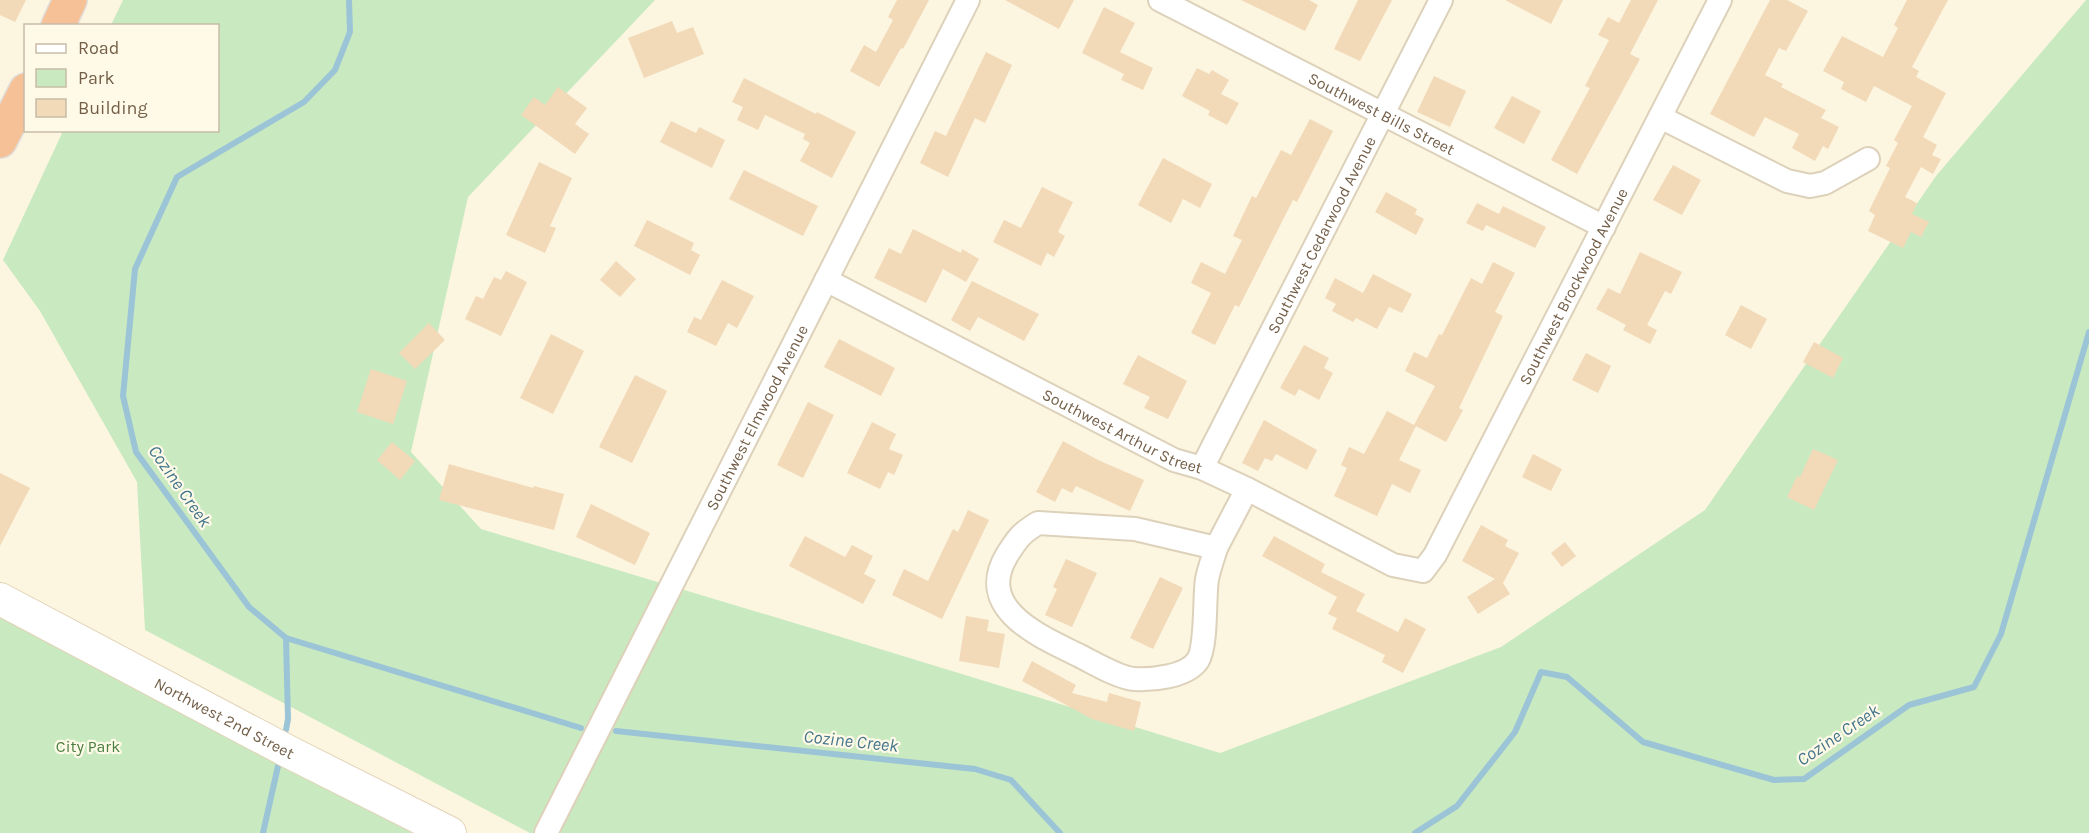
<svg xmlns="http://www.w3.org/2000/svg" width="2089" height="833" viewBox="0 0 2089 833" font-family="Karla,sans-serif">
<rect width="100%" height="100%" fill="#fcf6e1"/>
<g fill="#c9e9c0">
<path d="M123 0H655L468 197 411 452 481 529 841 637 1220 753 1501 647 1705 510 1936 176 2086 0H2089V833H530L145 630 137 482 40 311 3 260 63 131 218 130V26L111 25Z"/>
<path d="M0 600 68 635 412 833H0Z"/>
</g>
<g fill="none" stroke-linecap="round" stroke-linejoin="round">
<g stroke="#9cc4d7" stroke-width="6">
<path d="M349 0 350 32 335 70 304 102 177 177 135 269 123 396 136 452 249 607 286 638 581 728"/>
<path d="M286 730 288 719 286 638"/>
<path d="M616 731 975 769 1011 780 1060 833"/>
<path d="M263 833 278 766"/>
<path d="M1415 833 1457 806 1515 732 1541 672 1567 677 1643 742 1774 780 1804 779 1909 705 1974 687 2001 634 2089 332"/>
</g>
</g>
<g fill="#f2d9b8">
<path d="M0 0H26L15 22 0 15Z"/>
<path d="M897 0H929L903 49 901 48 879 87 850 71 864 45 876 52 893 20 888 17Z"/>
<path d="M1005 0H1074L1059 29Z"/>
<path d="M1241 0H1309L1318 5 1305 31Z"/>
<path d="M1358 0H1392L1360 61 1334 49Z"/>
<path d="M1505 0H1563L1551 24Z"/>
<path d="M1631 0H1658L1630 54 1640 59 1577 174 1551 160 1590 88 1585 86 1609 40 1598 35 1608 17 1619 23Z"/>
<path d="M1770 0H1787L1808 11 1786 51 1779 48 1765 75 1783 84 1781 87 1826 110 1821 118 1839 127 1828 149 1823 146 1815 161 1792 148 1799 134 1765 117 1754 137 1710 114Z"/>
<path d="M1907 0H1948L1912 67 1919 71 1916 77 1946 93 1923 137 1937 145 1932 155 1941 159 1933 174 1921 167 1905 197 1917 203 1912 214 1929 222 1921 237 1911 232 1903 248 1868 231 1875 215 1869 211 1890 168 1886 166 1898 143 1894 140 1912 106 1874 86 1866 102 1841 89 1844 82 1823 71 1842 36 1883 57 1898 28 1894 25Z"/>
<path d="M1104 7 1135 23 1120 52 1153 68 1143 90 1121 80 1124 74 1082 53Z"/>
<path d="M672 21 677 33 693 27 704 54 644 78 628 38Z"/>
<path d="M986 52 1012 65 985 123 975 118 948 177 920 163 935 131 946 136Z"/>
<path d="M1197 68 1209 74 1212 70 1229 80 1221 94 1239 103 1227 125 1208 115 1210 111 1182 96Z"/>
<path d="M1434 76 1466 91 1450 127 1417 112Z"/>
<path d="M744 78 816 114 817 112 856 132 832 178 800 161 810 143 803 139 805 134 765 115 758 130 737 120 743 107 732 102Z"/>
<path d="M558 87 587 108 575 124 589 134 575 154 521 115 534 97 545 105Z"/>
<path d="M1512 96 1541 111 1524 144 1494 128Z"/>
<path d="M1310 119 1333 131 1297 202 1293 200 1239 307 1235 305 1215 345 1191 333 1211 293 1191 283 1201 262 1225 274 1242 240 1233 236 1252 196 1256 198 1281 150 1291 155Z"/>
<path d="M671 121 696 133 699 127 725 140 712 168 660 142Z"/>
<path d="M1163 158 1212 184 1200 208 1183 199 1171 223 1138 205Z"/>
<path d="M539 162 572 178 550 226 556 228 545 253 506 235Z"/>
<path d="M1673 165 1701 180 1682 215 1653 200Z"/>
<path d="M744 170 818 206 803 236 729 199Z"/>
<path d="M1042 187 1073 202 1058 232 1065 236 1054 257 1047 253 1041 266 993 242 1004 220 1021 228Z"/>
<path d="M1386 192 1417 209 1415 214 1424 219 1416 235 1375 212Z"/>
<path d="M1477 203 1499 214 1503 206 1546 227 1535 248 1486 225 1483 231 1466 223Z"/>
<path d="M647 220 694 243 691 250 700 255 690 275 634 246Z"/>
<path d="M913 229 961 253 962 249 979 259 966 282 943 269 926 303 874 278 889 248 901 254Z"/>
<path d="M1640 252 1682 272 1671 294 1665 291 1647 325 1657 330 1650 344 1623 330 1626 325 1596 309 1608 288 1620 294Z"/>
<path d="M616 261 636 279 620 297 600 280Z"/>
<path d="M1493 262 1515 273 1495 312 1503 316 1459 408 1463 410 1446 442 1414 425 1435 386 1405 371 1414 352 1427 358 1439 334 1442 335 1471 278 1482 284Z"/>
<path d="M506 271 527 282 501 336 465 319 476 296 483 299 494 277 501 280Z"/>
<path d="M1373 274 1412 294 1402 313 1389 307 1377 329 1356 318 1353 322 1332 311 1336 304 1325 298 1335 278 1363 293Z"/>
<path d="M722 280 754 296 737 328 728 323 716 346 687 332 694 317 701 320Z"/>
<path d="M972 281 1039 314 1024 341 978 317 970 331 951 320Z"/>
<path d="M1741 305 1767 319 1751 349 1725 335Z"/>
<path d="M429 323 445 340 415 369 399 353Z"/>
<path d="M551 334 584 351 553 414 520 398Z"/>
<path d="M839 339 895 368 881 396 824 367Z"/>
<path d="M1814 342 1843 358 1833 378 1803 362Z"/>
<path d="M1304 345 1329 358 1324 368 1333 373 1319 400 1299 389 1295 396 1280 388Z"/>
<path d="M1586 353 1611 366 1598 393 1572 380Z"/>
<path d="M1138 355 1187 381 1168 419 1144 408 1150 397 1123 384Z"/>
<path d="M371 369 407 381 393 424 357 412Z"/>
<path d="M635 375 667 391 632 463 599 447Z"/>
<path d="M808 402 834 415 803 478 777 465Z"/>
<path d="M1387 411 1416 426 1399 460 1421 470 1410 493 1392 484 1377 516 1334 496 1347 468 1341 465 1349 447 1364 454Z"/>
<path d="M1264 420 1317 450 1307 470 1276 454 1272 461 1265 458 1258 471 1242 463Z"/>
<path d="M872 422 896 434 889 449 903 455 894 475 888 472 880 489 847 473Z"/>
<path d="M1063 441 1098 460 1144 480 1130 511 1076 486 1072 493 1062 488 1055 502 1036 492Z"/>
<path d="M392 442 415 461 400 480 377 460Z"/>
<path d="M1813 449 1838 460 1814 510 1787 497 1797 476 1800 477Z"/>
<path d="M1533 454 1562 469 1551 491 1522 477Z"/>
<path d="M449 464 533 488 534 486 564 494 554 530 439 500Z"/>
<path d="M0 473 30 488 0 546Z"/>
<path d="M591 504 650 533 635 565 576 537Z"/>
<path d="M968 510 989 520 942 619 892 595 904 569 928 581 953 529 958 532Z"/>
<path d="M1481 525 1508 540 1505 546 1519 553 1503 583 1510 594 1478 614 1467 597 1495 579 1462 561Z"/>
<path d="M805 536 845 557 852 545 873 556 864 574 876 580 863 604 789 566Z"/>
<path d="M1274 536 1325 564 1321 572 1365 594 1356 611 1398 632 1405 618 1426 629 1403 673 1382 662 1385 655 1332 629 1337 618 1328 614 1337 597 1262 556Z"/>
<path d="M1565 542 1576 556 1562 567 1551 553Z"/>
<path d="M1066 559 1097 573 1072 627 1045 615 1057 589 1053 587Z"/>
<path d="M1160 577 1183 588 1153 649 1130 638Z"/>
<path d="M966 616 989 620 987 631 1005 634 999 668 959 661Z"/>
<path d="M1032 661 1076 685 1072 693 1107 702 1109 693 1141 702 1134 731 1092 719 1022 681Z"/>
</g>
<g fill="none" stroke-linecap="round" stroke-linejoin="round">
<defs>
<g id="street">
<path id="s1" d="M1160 0 1604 227"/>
<path d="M1660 117 1787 181 1810 186 1825 183 1868 159"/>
<path id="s2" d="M826 280 1174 460 1202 468 1247 489 1393 565 1423 571 1435 555 1720 0"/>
<path id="s3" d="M1202 468 1441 0"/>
<path d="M1038 523 1135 529 1216 548C1213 558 1209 569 1207 579 1204 598 1207 645 1198 660 1187 677 1152 680 1134 679 1119 678 1094 663 1080 656 1042 637 974 610 1007 555 1018 538 1020 534 1038 523Z"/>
<path d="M1216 548 1247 489"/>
<path id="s4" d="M546 833 968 0"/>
</g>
<g id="secondary">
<path id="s5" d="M0 599 289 752 450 833"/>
</g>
<g id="highway">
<path d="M58 26 70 0"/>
<path d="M0 141 26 90"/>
</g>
</defs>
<use href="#street" stroke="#ddd1ba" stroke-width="26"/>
<use href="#secondary" stroke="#e2d3b8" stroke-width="34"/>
<use href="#highway" stroke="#e0dcd7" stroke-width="36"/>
<use href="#street" stroke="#fff" stroke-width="22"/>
<use href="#secondary" stroke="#fff" stroke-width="32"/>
<use href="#highway" stroke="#f7c197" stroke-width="33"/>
</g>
<g text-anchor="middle" stroke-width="4.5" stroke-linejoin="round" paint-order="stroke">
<g font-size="16" fill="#735f48" stroke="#fffae7">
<text dy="6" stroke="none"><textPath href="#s1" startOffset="249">Southwest Bills Street</textPath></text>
<text dy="6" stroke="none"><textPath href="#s3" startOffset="262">Southwest Cedarwood Avenue</textPath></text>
<text dy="6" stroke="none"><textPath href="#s2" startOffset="988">Southwest Brockwood Avenue</textPath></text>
<text dy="6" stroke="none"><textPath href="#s4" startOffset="466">Southwest Elmwood Avenue</textPath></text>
<text dy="6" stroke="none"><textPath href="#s2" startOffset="333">Southwest Arthur Street</textPath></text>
<text dy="6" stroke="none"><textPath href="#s5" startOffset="254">Northwest 2nd Street</textPath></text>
</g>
<g font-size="16" fill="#4a7f42" stroke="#fffae7">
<text x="88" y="752">City Park</text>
</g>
<g font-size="18" font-style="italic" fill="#44758e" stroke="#fffae7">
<text transform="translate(180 486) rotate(55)" y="6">Cozine Creek</text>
<text transform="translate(1838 735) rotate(-34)" y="6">Cozine Creek</text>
<text transform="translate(851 741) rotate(6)" y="6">Cozine Creek</text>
</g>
</g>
<rect x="24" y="24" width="195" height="108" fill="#fffae7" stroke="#c7bca7" stroke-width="1.5"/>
<rect x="36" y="44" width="30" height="9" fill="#ffffff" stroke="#c7bca7" stroke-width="1.5"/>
<text x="78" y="54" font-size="18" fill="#735f48">Road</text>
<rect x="36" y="69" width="30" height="18" fill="#c9e9c0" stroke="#c7bca7" stroke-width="1.5"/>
<text x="78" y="84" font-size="18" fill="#735f48">Park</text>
<rect x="36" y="99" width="30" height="18" fill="#f2d9b8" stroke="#c7bca7" stroke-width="1.5"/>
<text x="78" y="114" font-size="18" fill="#735f48">Building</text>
</svg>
